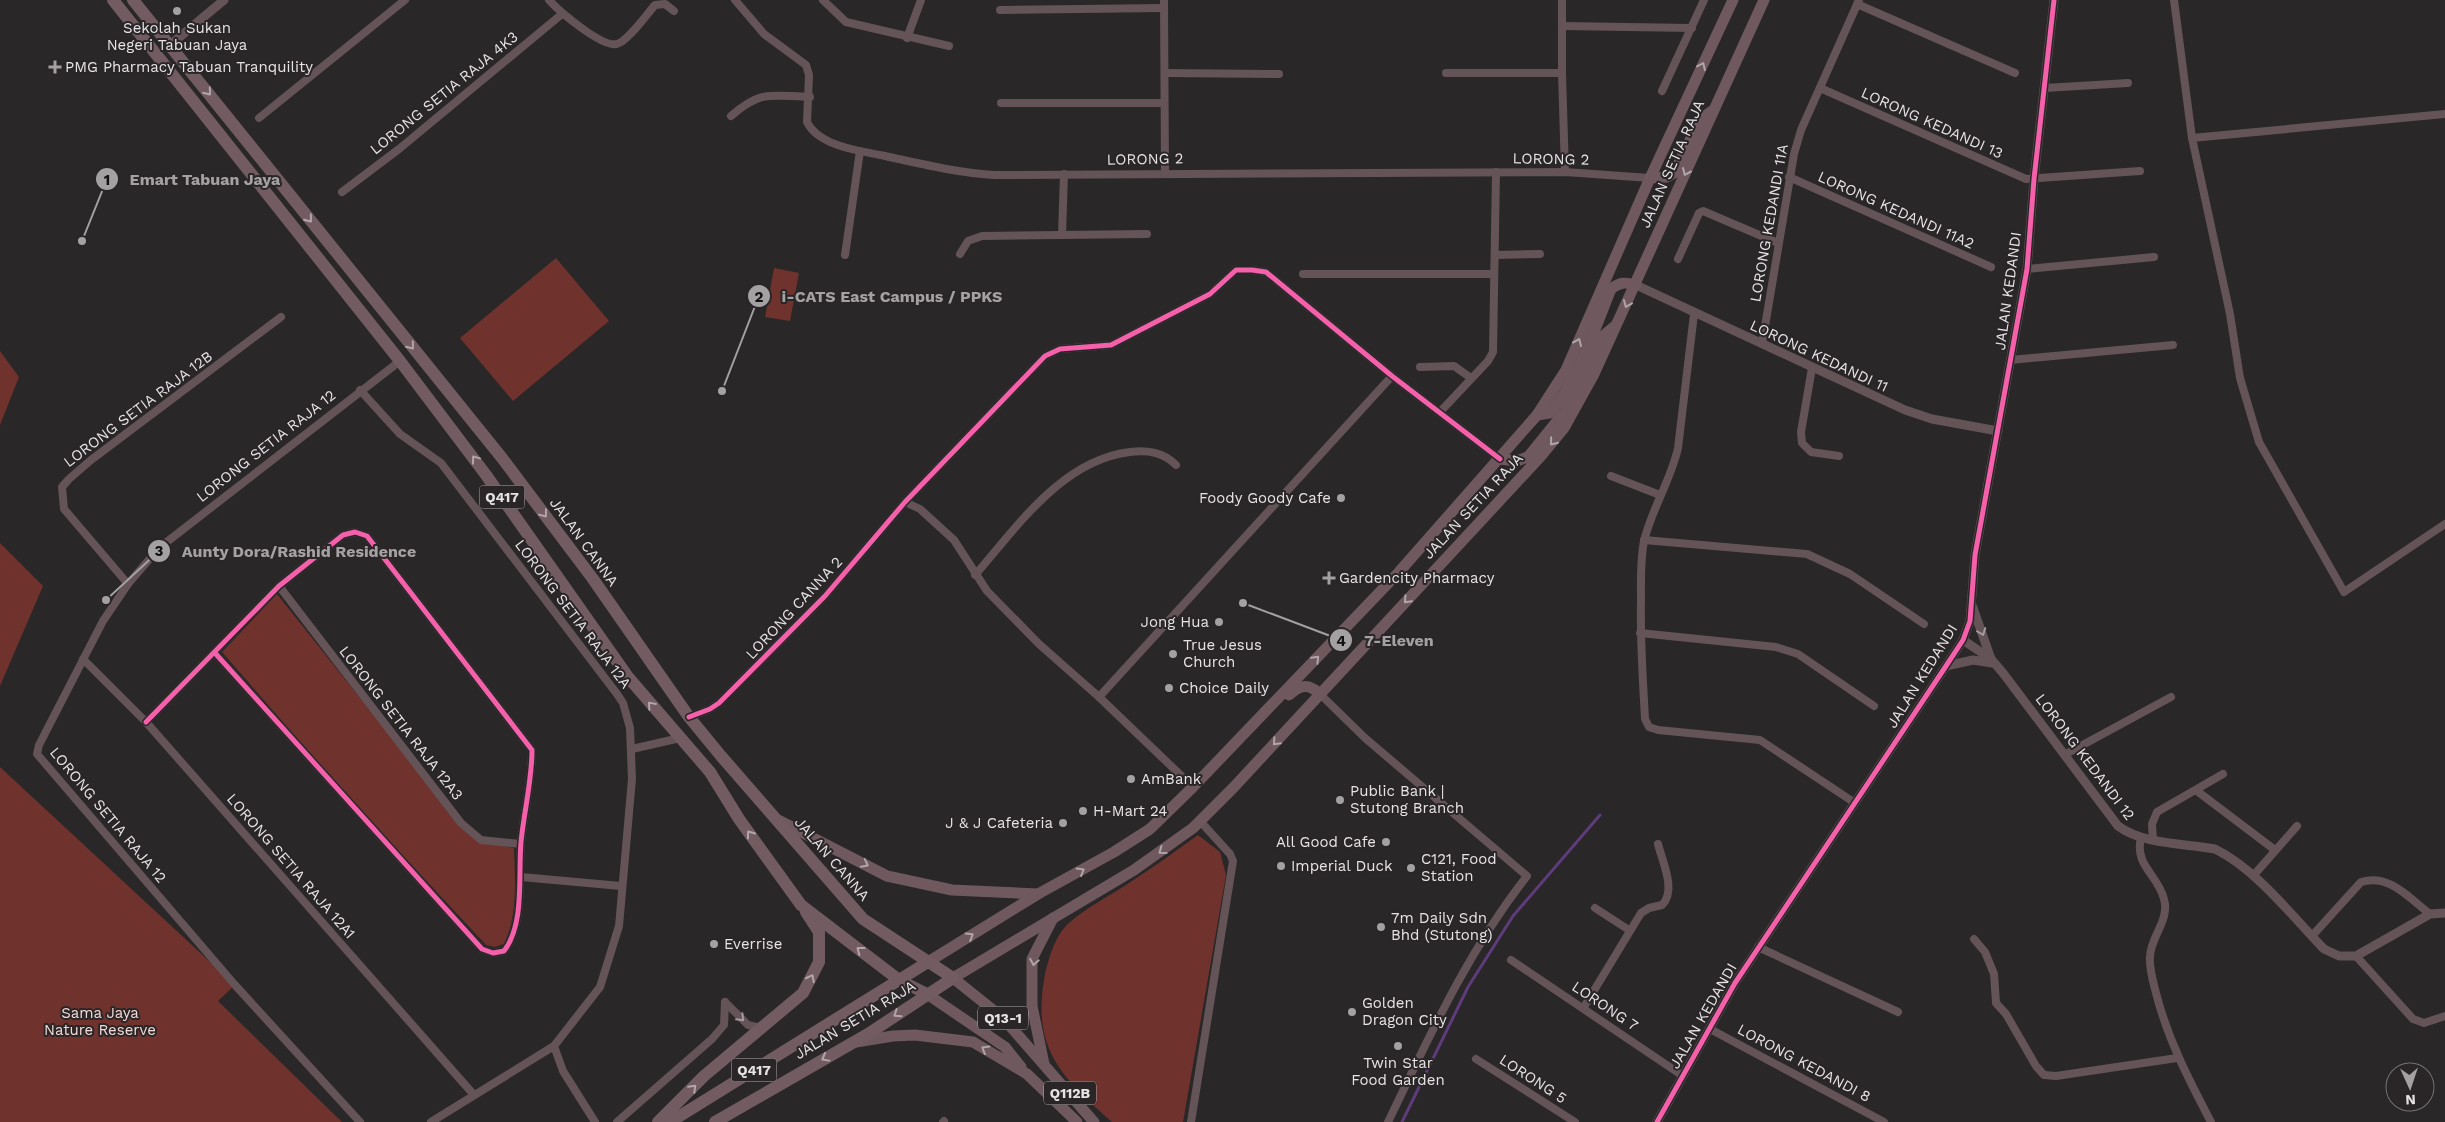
<svg xmlns="http://www.w3.org/2000/svg" width="2445" height="1122" viewBox="0 0 2445 1122" font-family="'Work Sans',sans-serif">
<rect width="100%" height="100%" fill="#292728"/>
<g fill="#6f322c">
<path d="M556 258 609 321 513 401 460 338Z"/>
<path d="M774 268 799 273 790 321 765 317Z"/>
<path d="M0 351 19 377 0 425Z"/>
<path d="M0 543 43 586 0 686Z"/>
<path d="M277 594 447 807 481 841 514 848C515 879 518 915 504 944L495 947 486 945 345 793 222 652Z"/>
<path d="M0 767 235 985 218 1001 342 1122H0Z"/>
<path d="M1198 835 1220 852 1226 875 1183 1122H1112C1060 1076 1031 1048 1045 974 1049 957 1056 934 1069 923 1086 908 1107 897 1126 885 1151 869 1174 852 1198 835Z"/>
</g>
<g fill="none" stroke-linecap="round" stroke-linejoin="round">
<path stroke="#5e3c7b" stroke-width="3" d="M1402 1122 1468 987 1513 916 1600 815"/>
<g stroke="#645357" stroke-width="8">
<path d="M549 0C559 11 602 48 617 44 628 41 647 14 655 5L665 4 674 11"/>
<path d="M735 0 764 34 806 65 809 75 807 122C812 132 820 137 830 142 847 150 867 152 885 156 922 164 958 173 995 175L1565 172 1650 178"/>
<path d="M823 0 846 22 949 46"/>
<path d="M1164 0 1165 173"/>
<path d="M1562 0V73L1565 172"/>
<path d="M2174 0 2192 138"/>
<path d="M1857 4 2015 73"/>
<path d="M1000 10 1164 8"/>
<path d="M1562 26 1692 28"/>
<path d="M907 38 921 0"/>
<path d="M1165 73 1279 74"/>
<path d="M1446 73H1562"/>
<path d="M1820 88 2026 179 2140 171"/>
<path d="M2045 88 2128 83"/>
<path d="M1662 91 1704 0"/>
<path d="M1001 103H1164"/>
<path d="M2445 114 2192 138 2230 314 2240 378 2259 442 2344 592 2445 524"/>
<path d="M731 116C762 89 772 96 810 97"/>
<path d="M259 118 405 0"/>
<path d="M1789 177 1991 267"/>
<path d="M342 192 399 149 562 14"/>
<path d="M1062 235 1064 174"/>
<path d="M960 254 968 241 982 236 1147 234"/>
<path d="M845 255 860 151"/>
<path d="M1495 255 1540 254"/>
<path d="M1678 259 1699 213 1703 211 1778 243"/>
<path d="M2027 269 2154 257"/>
<path d="M1303 274H1494"/>
<path d="M1694 314 1678 448C1671 480 1652 508 1644 541 1640 561 1641 581 1641 601 1640 641 1643 680 1645 719L1649 727 1658 730 1760 740 1855 803"/>
<path d="M1762 344 1794 154 1801 130 1859 0"/>
<path d="M2010 360 2173 345"/>
<path d="M1420 367 1454 366 1471 378"/>
<path d="M1812 368 1801 432 1802 443 1811 452 1839 456"/>
<path d="M360 390 400 434 441 463 617 694 623 703 630 728 632 779 619 926 600 987 554 1046 431 1122"/>
<path d="M1440 412 1488 361 1493 352 1496 172"/>
<path d="M1611 476 1660 495"/>
<path d="M905 502 920 509 954 540 987 591 1039 644 1099 697 1193 787"/>
<path d="M1644 540 1807 554 1850 574 1924 624"/>
<path d="M975 575C1017 527 1062 460 1130 452 1148 450 1163 452 1176 465"/>
<path d="M128 584 64 509 62 487 69 479 91 460 281 317"/>
<path d="M279 586 461 823 481 840 521 844"/>
<path d="M1640 633 1776 647 1798 654 1874 706"/>
<path d="M83 659 146 722 474 1095"/>
<path d="M1320 694 1365 738 1527 876C1468 951 1429 1037 1388 1122"/>
<path d="M1099 697 1392 376"/>
<path d="M689 717 710 709 719 703 825 596 905 502 1045 356 1060 349 1111 345 1210 294 1236 270H1252L1266 272 1392 376 1500 459"/>
<path d="M146 722 279 586 343 535 355 532 367 536 532 750C532 781 524 811 521 842 518 875 525 924 504 951L493 953 482 949 215 653"/>
<path d="M632 749 680 738"/>
<path d="M2066 754 2171 697"/>
<path d="M2197 791 2275 850"/>
<path d="M2141 838C2134 865 2158 875 2164 899 2170 920 2151 936 2150 956 2149 969 2153 981 2156 993 2168 1040 2189 1080 2211 1122"/>
<path d="M2153 840 2152 824 2157 812 2223 774"/>
<path d="M2253 876 2297 826"/>
<path d="M521 877 621 886"/>
<path d="M1595 908 1629 930"/>
<path d="M2312 936 2361 882C2389 873 2409 898 2430 914"/>
<path d="M1974 939 1985 952 1994 974 1996 1003 2006 1014 2036 1066 2044 1075 2056 1076 2177 1058"/>
<path d="M1758 947 1898 1012"/>
<path d="M2356 956 2413 1019 2424 1023 2445 1016"/>
<path d="M1511 960 1683 1076"/>
<path d="M725 1002 748 1025 761 1028"/>
<path d="M1584 1007 1641 913 1649 908 1662 905C1677 891 1662 861 1658 844"/>
<path d="M1710 1029 1884 1122"/>
<path d="M554 1046 563 1071 595 1122"/>
<path d="M1476 1059 1575 1122"/>
<path d="M360 1122 235 985 37 754 39 745 103 621 128 584 159 548 400 361"/>
<path d="M617 1122 712 1039 724 1025 725 1002"/>
<path d="M943 1122 944 1121"/>
<path d="M1191 1122 1233 861 1230 854 1200 821"/>
</g>
<g stroke="#645357" stroke-width="9">
<path d="M170 45 224 0"/>
<path d="M1636 285 1905 410 1932 419 1998 431"/>
<path d="M1972 605 1991 659"/>
<path d="M1963 640 1991 659 2003 673 2118 826C2144 845 2183 843 2215 849 2256 869 2292 916 2324 949L2339 956H2356L2430 914 2445 913"/>
<path d="M1946 666 1973 660 1992 663"/>
<path d="M1657 1122 1735 983 1946 666 1963 640 1970 621 1975 555 2027 269 2034 179 2054 0"/>
</g>
<g stroke="#6f595f" stroke-width="11">
<path d="M1650 178 1667 177 1674 173 1700 120 1712 111"/>
<path d="M1537 415 1550 413C1579 377 1594 331 1611 289 1620 282 1625 282 1636 285"/>
<path d="M1500 459 1517 461 1528 457 1566 410 1603 336 1615 326"/>
<path d="M1289 695C1300 685 1308 683 1320 694"/>
<path d="M778 820 887 876 952 890 1038 894"/>
<path d="M928 962 1038 894 1114 852 1150 829 1193 787 1399 572 1537 415 1566 370 1650 178 1733 0"/>
<path d="M927 994 1005 1047 1021 1067"/>
<path d="M856 1042 893 1036 915 1035 973 1042 1027 1074 1077 1122"/>
<path d="M1044 1064 1032 1006V959L1053 918"/>
<path d="M1094 1122 1003 1018 953 978 1134 870 1193 828 1234 787 1541 456 1564 428 1594 374 1764 0"/>
</g>
<g stroke="#725c62" stroke-width="12">
<path d="M113 0 400 361 486 475 628 677 710 772 739 819 801 905 899 980 927 994"/>
<path d="M133 0 502 458 593 579 689 717 721 756 863 919 953 978 868 1034 715 1122"/>
<path d="M658 1122 704 1076 803 993 819 962V932L806 912"/>
<path d="M670 1122 928 962"/>
</g>
<defs>
<g id="cycleway">
<path d="M689 717 710 709 719 703 825 596 905 502 1045 356 1060 349 1111 345 1210 294 1236 270H1252L1266 272 1392 376 1500 459"/>
<path d="M146 722 279 586 343 535 355 532 367 536 532 750C532 781 524 811 521 842 518 875 525 924 504 951L493 953 482 949 215 653"/>
<path d="M1657 1122 1735 983 1946 666 1963 640 1970 621 1975 555 2027 269 2034 179 2054 0"/>
</g>
</defs>
<use href="#cycleway" stroke="#2a2628" stroke-width="8"/>
<use href="#cycleway" stroke="#f560ab" stroke-width="5"/>
</g>
<defs><path id="oneway-chevron" d="M-2-3.5L2.5 0L-2 3.5" fill="none" stroke-width="1.6" stroke-linecap="round" stroke-linejoin="round" transform="scale(1.25)"/></defs>
<g stroke="#b0a5a9">
<use href="#oneway-chevron" transform="translate(1702 66) rotate(-65)"/>
<use href="#oneway-chevron" transform="translate(1686 172) rotate(114)"/>
<use href="#oneway-chevron" transform="translate(1627 304) rotate(113)"/>
<use href="#oneway-chevron" transform="translate(1578 342) rotate(-66)"/>
<use href="#oneway-chevron" transform="translate(1553 442) rotate(129)"/>
<use href="#oneway-chevron" transform="translate(1407 600) rotate(133)"/>
<use href="#oneway-chevron" transform="translate(1316 659) rotate(-46)"/>
<use href="#oneway-chevron" transform="translate(1276 742) rotate(133)"/>
<use href="#oneway-chevron" transform="translate(1162 851) rotate(144)"/>
<use href="#oneway-chevron" transform="translate(865 864) rotate(27)"/>
<use href="#oneway-chevron" transform="translate(1081 871) rotate(-30)"/>
<use href="#oneway-chevron" transform="translate(970 936) rotate(-32)"/>
<use href="#oneway-chevron" transform="translate(1034 962) rotate(100)"/>
<use href="#oneway-chevron" transform="translate(985 1049) rotate(-149)"/>
</g>
<g stroke="#b2a6aa">
<use href="#oneway-chevron" transform="translate(208 92) rotate(51)"/>
<use href="#oneway-chevron" transform="translate(309 219) rotate(51)"/>
<use href="#oneway-chevron" transform="translate(411 346) rotate(51)"/>
<use href="#oneway-chevron" transform="translate(475 459) rotate(-127)"/>
<use href="#oneway-chevron" transform="translate(544 514) rotate(53)"/>
<use href="#oneway-chevron" transform="translate(651 705) rotate(-131)"/>
<use href="#oneway-chevron" transform="translate(750 834) rotate(-126)"/>
<use href="#oneway-chevron" transform="translate(860 950) rotate(-143)"/>
<use href="#oneway-chevron" transform="translate(811 978) rotate(-63)"/>
<use href="#oneway-chevron" transform="translate(897 1014) rotate(146)"/>
<use href="#oneway-chevron" transform="translate(825 1058) rotate(151)"/>
<use href="#oneway-chevron" transform="translate(693 1088) rotate(-45)"/>
</g>
<g stroke="#a59b9e">
<use href="#oneway-chevron" transform="translate(1982 632) rotate(69)"/>
<use href="#oneway-chevron" transform="translate(741 1018) rotate(45)"/>
</g>
<g fill="#a4a1a3" stroke="#2a2628" stroke-width="2">
<circle cx="177" cy="11" r="5"/>
<path d="M52.5 59.5h5v5h5v5h-5v5h-5v-5h-5v-5h5z"/>
<circle cx="1341" cy="498" r="5"/>
<path d="M1326.5 570.5h5v5h5v5h-5v5h-5v-5h-5v-5h5z"/>
<circle cx="1219" cy="622" r="5"/>
<circle cx="1173" cy="654" r="5"/>
<circle cx="1169" cy="688" r="5"/>
<circle cx="1131" cy="779" r="5"/>
<circle cx="1340" cy="800" r="5"/>
<circle cx="1083" cy="811" r="5"/>
<circle cx="1063" cy="823" r="5"/>
<circle cx="1386" cy="842" r="5"/>
<circle cx="1281" cy="866" r="5"/>
<circle cx="1411" cy="868" r="5"/>
<circle cx="1381" cy="927" r="5"/>
<circle cx="714" cy="944" r="5"/>
<circle cx="1352" cy="1012" r="5"/>
<circle cx="1398" cy="1046" r="5"/>
</g>
<g text-anchor="middle" stroke-width="4" stroke-linejoin="round" paint-order="stroke">
<g fill="#2a2628" stroke="#aeaaac" stroke-width="1">
<rect x="479.5" y="485.5" width="45" height="23" rx="4"/>
<rect x="978" y="1006.5" width="50" height="23" rx="4"/>
<rect x="731.5" y="1058.5" width="45" height="23" rx="4"/>
<rect x="1044" y="1081.5" width="52" height="23" rx="4"/>
</g>
<g font-size="14" font-weight="bold" fill="#e6e3e5">
<text x="502" y="502">Q417</text>
<text x="1003" y="1023">Q13-1</text>
<text x="754" y="1075">Q417</text>
<text x="1070" y="1098">Q112B</text>
</g>
<g font-size="15" fill="#e6e3e5" stroke="#2a2628" text-anchor="start">
<text x="177" y="33" text-anchor="middle">Sekolah Sukan<tspan x="177" dy="17">Negeri Tabuan Jaya</tspan></text>
<text x="65" y="72">PMG Pharmacy Tabuan Tranquility</text>
<text x="1331" y="503" text-anchor="end">Foody Goody Cafe</text>
<text x="1339" y="583">Gardencity Pharmacy</text>
<text x="1209" y="627" text-anchor="end">Jong Hua</text>
<text x="1183" y="650">True Jesus<tspan x="1183" dy="17">Church</tspan></text>
<text x="1179" y="693">Choice Daily</text>
<text x="1141" y="784">AmBank</text>
<text x="1350" y="796">Public Bank |<tspan x="1350" dy="17">Stutong Branch</tspan></text>
<text x="1093" y="816">H-Mart 24</text>
<text x="1053" y="828" text-anchor="end">J &amp; J Cafeteria</text>
<text x="1376" y="847" text-anchor="end">All Good Cafe</text>
<text x="1421" y="864">C121, Food<tspan x="1421" dy="17">Station</tspan></text>
<text x="1291" y="871">Imperial Duck</text>
<text x="1391" y="923">7m Daily Sdn<tspan x="1391" dy="17">Bhd (Stutong)</tspan></text>
<text x="724" y="949">Everrise</text>
<text x="1362" y="1008">Golden<tspan x="1362" dy="17">Dragon City</tspan></text>
<text x="1398" y="1068" text-anchor="middle">Twin Star<tspan x="1398" dy="17">Food Garden</tspan></text>
</g>
<g font-size="15" fill="#e6e3e5" stroke="#2a2628">
<text transform="translate(444 93) rotate(-39)" y="5">LORONG SETIA RAJA 4K3</text>
<text transform="translate(1932 123) rotate(24)" y="5">LORONG KEDANDI 13</text>
<text transform="translate(1145 159) rotate(-1)" y="5">LORONG 2</text>
<text transform="translate(1551 159) rotate(1)" y="5">LORONG 2</text>
<text transform="translate(1672 164) rotate(-66)" y="5">JALAN SETIA RAJA</text>
<text transform="translate(1896 210) rotate(24)" y="5">LORONG KEDANDI 11A2</text>
<text transform="translate(1769 223) rotate(-80)" y="5">LORONG KEDANDI 11A</text>
<text transform="translate(2008 291) rotate(-82)" y="5">JALAN KEDANDI</text>
<text transform="translate(1819 356) rotate(25)" y="5">LORONG KEDANDI 11</text>
<text transform="translate(138 409) rotate(-37)" y="5">LORONG SETIA RAJA 12B</text>
<text transform="translate(266 446) rotate(-38)" y="5">LORONG SETIA RAJA 12</text>
<text transform="translate(1473 506) rotate(-47)" y="5">JALAN SETIA RAJA</text>
<text transform="translate(584 542) rotate(54)" y="5">JALAN CANNA</text>
<text transform="translate(794 608) rotate(-47)" y="5">LORONG CANNA 2</text>
<text transform="translate(573 614) rotate(53)" y="5">LORONG SETIA RAJA 12A</text>
<text transform="translate(1922 676) rotate(-58)" y="5">JALAN KEDANDI</text>
<text transform="translate(401 723) rotate(52)" y="5">LORONG SETIA RAJA 12A3</text>
<text transform="translate(2085 757) rotate(53)" y="5">LORONG KEDANDI 12</text>
<text transform="translate(108 815) rotate(50)" y="5">LORONG SETIA RAJA 12</text>
<text transform="translate(832 859) rotate(49)" y="5">JALAN CANNA</text>
<text transform="translate(291 866) rotate(49)" y="5">LORONG SETIA RAJA 12A1</text>
<text transform="translate(1605 1006) rotate(34)" y="5">LORONG 7</text>
<text transform="translate(1703 1016) rotate(-60)" y="5">JALAN KEDANDI</text>
<text transform="translate(855 1020) rotate(-31)" y="5">JALAN SETIA RAJA</text>
<text transform="translate(1804 1063) rotate(28)" y="5">LORONG KEDANDI 8</text>
<text transform="translate(1533 1079) rotate(33)" y="5">LORONG 5</text>
</g>
<g font-size="15" fill="#f3dad6" stroke="#2a2628">
<text x="100" y="1018">Sama Jaya<tspan x="100" dy="17">Nature Reserve</tspan></text>
</g>
</g>
<path fill="none" stroke="#a4a1a3" stroke-width="2" d="M82 241L107 179M722 391L759 296M106 600L159 551M1243 603L1341 640"/>
<g fill="#a4a1a3" stroke="#2a2628" stroke-width="2">
<circle cx="82" cy="241" r="5"/>
<circle cx="722" cy="391" r="5"/>
<circle cx="106" cy="600" r="5"/>
<circle cx="1243" cy="603" r="5"/>
<circle cx="107" cy="179" r="12"/>
<circle cx="759" cy="296" r="12"/>
<circle cx="159" cy="551" r="12"/>
<circle cx="1341" cy="640" r="12"/>
</g>
<g font-size="15" text-anchor="middle" font-weight="bold" fill="#111">
<text x="107" y="185">1</text>
<text x="759" y="302">2</text>
<text x="159" y="556">3</text>
<text x="1341" y="646">4</text>
</g>
<g font-size="16" text-anchor="middle" font-weight="bold" fill="#a4a1a3" stroke="#2a2628" stroke-width="4" stroke-linejoin="round" paint-order="stroke">
<text x="205" y="185">Emart Tabuan Jaya</text>
<text x="892" y="302">i-CATS East Campus / PPKS</text>
<text x="299" y="557">Aunty Dora/Rashid Residence</text>
<text x="1399" y="646">7-Eleven</text>
</g>
<g transform="translate(2410 1087) rotate(177)"><circle r="24" fill="#2a2628" stroke="#757274"/>
<path d="M0-4L9 19L0 12L-9 19Z" fill="#a4a1a3"/>
<text y="-8" font-size="14" font-weight="bold" text-anchor="middle" fill="#e6e3e5">N</text>
</g>
</svg>
